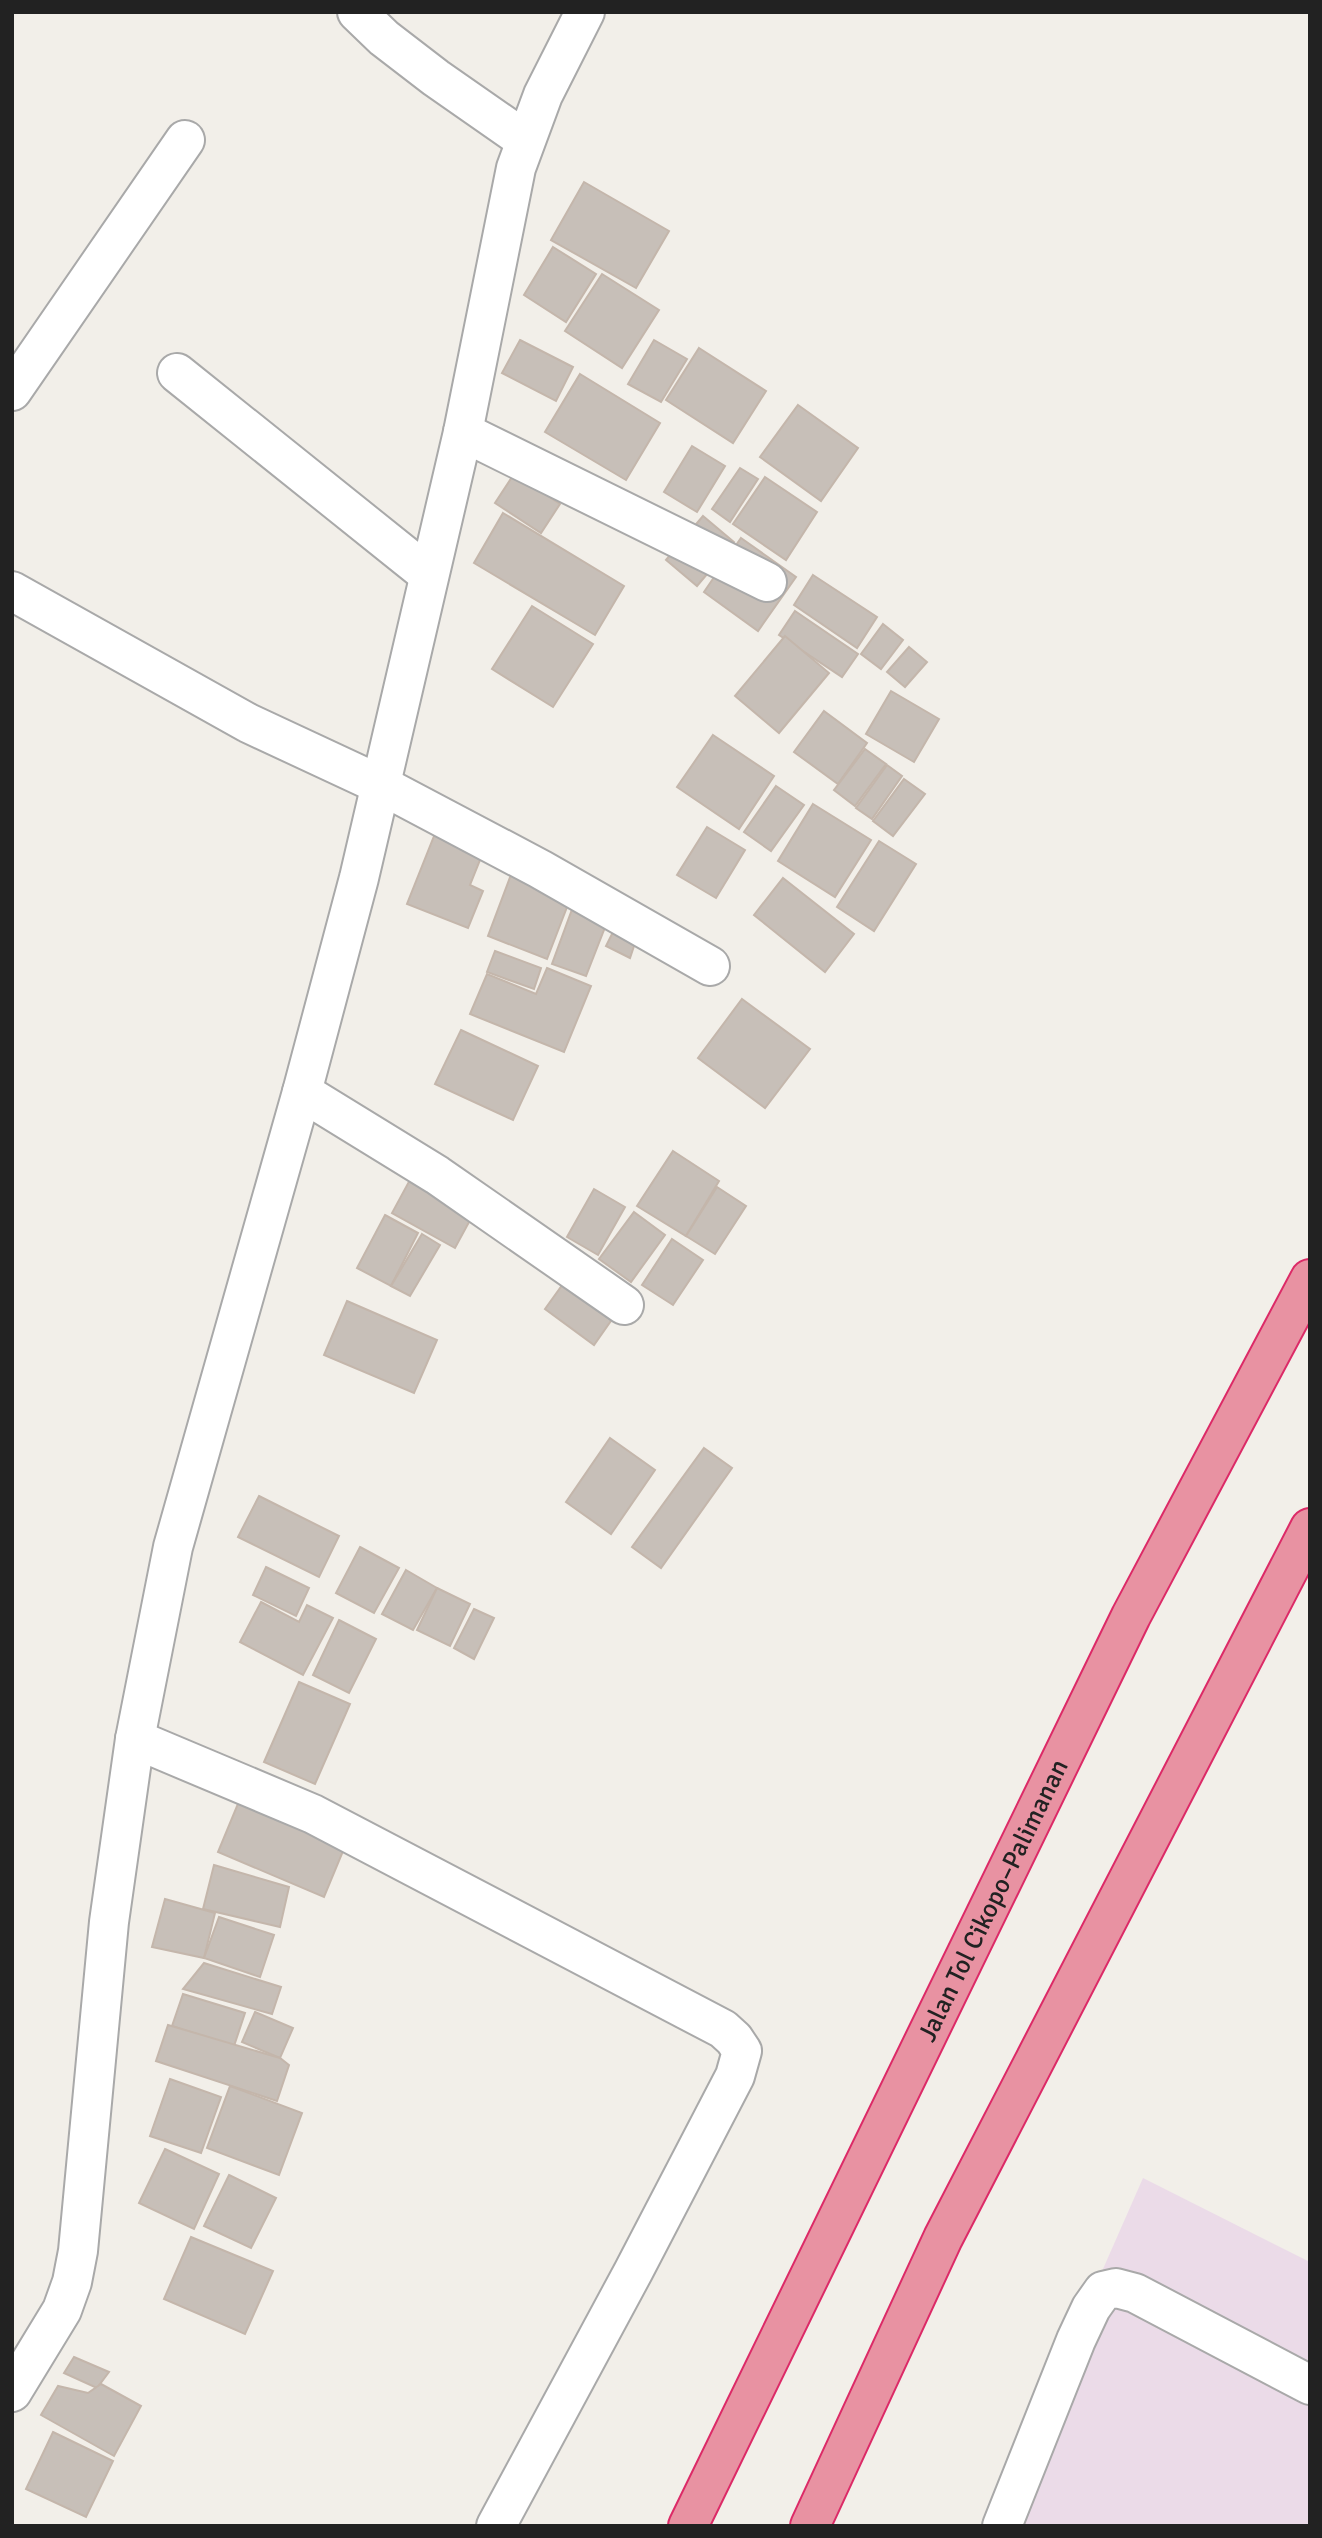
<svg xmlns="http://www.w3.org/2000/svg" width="1322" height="2538" viewBox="0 0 1322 2538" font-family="Signika,sans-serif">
<rect width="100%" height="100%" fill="#f2efe9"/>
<path fill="#ebdbe8" d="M1143 2178 1310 2262V2526H990Z"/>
<g fill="#c7bfb8" stroke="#c4b6ab" stroke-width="2">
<path d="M584 182 669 231 636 288 551 240Z"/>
<path d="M553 247 596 274 566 322 524 295Z"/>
<path d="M602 274 659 310 622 368 565 331Z"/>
<path d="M520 340 573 367 556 401 502 373Z"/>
<path d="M654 340 687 359 661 402 628 384Z"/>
<path d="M699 348 766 391 733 443 666 400Z"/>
<path d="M580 374 660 423 626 480 545 432Z"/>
<path d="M798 405 858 448 821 501 760 457Z"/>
<path d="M692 446 725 466 697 512 664 492Z"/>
<path d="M740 468 758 479 730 522 712 509Z"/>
<path d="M514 474 560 504 541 533 495 503Z"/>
<path d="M765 477 817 512 786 560 733 524Z"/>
<path d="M503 513 624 586 595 635 474 563Z"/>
<path d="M703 516 734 542 697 586 666 560Z"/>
<path d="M741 538 796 577 758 631 704 592Z"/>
<path d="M813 575 877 617 857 648 794 605Z"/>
<path d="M532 606 593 644 553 707 492 669Z"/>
<path d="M795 611 858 654 842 677 779 635Z"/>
<path d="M883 624 903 640 881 669 861 654Z"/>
<path d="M785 636 829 673 779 733 735 696Z"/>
<path d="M909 647 927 662 905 687 887 672Z"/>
<path d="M891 691 939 719 914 762 866 734Z"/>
<path d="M824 711 867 743 838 784 794 752Z"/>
<path d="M713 735 774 776 739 829 677 787Z"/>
<path d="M865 749 886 764 855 806 834 790Z"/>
<path d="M887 765 902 776 872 819 856 808Z"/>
<path d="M904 779 925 794 893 836 873 821Z"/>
<path d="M776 786 804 805 771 851 744 832Z"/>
<path d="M813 804 871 840 835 897 778 861Z"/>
<path d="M444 811 492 830 470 885 483 891 468 928 407 904Z"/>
<path d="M707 827 745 850 716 898 677 875Z"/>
<path d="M879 841 916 864 874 931 837 907Z"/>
<path d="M512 872 572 894 547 959 488 936Z"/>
<path d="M783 878 854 934 825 972 754 915Z"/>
<path d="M574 904 609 917 586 976 552 964Z"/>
<path d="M624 910 642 922 630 958 606 946Z"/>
<path d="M495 951 541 968 534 989 487 972Z"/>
<path d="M547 968 591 986 564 1052 470 1014 487 974 536 994Z"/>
<path d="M742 999 810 1049 765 1108 698 1058Z"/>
<path d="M461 1030 538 1066 513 1120 435 1084Z"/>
<path d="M673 1151 719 1181 686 1236 637 1206Z"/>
<path d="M418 1165 481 1200 455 1248 392 1213Z"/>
<path d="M717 1187 746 1206 715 1254 686 1236Z"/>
<path d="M594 1189 625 1207 598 1255 567 1237Z"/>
<path d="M634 1212 665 1235 631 1282 599 1259Z"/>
<path d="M385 1215 418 1233 391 1286 357 1268Z"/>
<path d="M422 1234 440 1245 410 1296 391 1286Z"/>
<path d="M672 1239 703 1260 673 1305 642 1285Z"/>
<path d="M578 1263 627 1298 594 1345 545 1309Z"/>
<path d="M347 1301 437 1340 414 1393 324 1355Z"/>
<path d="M610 1438 655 1470 611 1534 566 1502Z"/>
<path d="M704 1448 732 1468 661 1568 632 1547Z"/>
<path d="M259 1496 339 1536 319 1577 238 1537Z"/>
<path d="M360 1547 399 1568 374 1613 336 1593Z"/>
<path d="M266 1567 309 1588 296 1616 253 1595Z"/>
<path d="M406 1570 437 1588 413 1630 382 1614Z"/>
<path d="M437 1588 470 1604 450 1646 417 1630Z"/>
<path d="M261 1602 299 1622 307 1605 333 1618 303 1675 240 1642Z"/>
<path d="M474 1609 494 1618 474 1659 454 1648Z"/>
<path d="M339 1620 376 1639 349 1693 313 1675Z"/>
<path d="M299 1682 350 1704 315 1784 264 1762Z"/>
<path d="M242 1794 348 1839 324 1897 218 1852Z"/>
<path d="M214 1865 289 1887 280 1927 203 1909Z"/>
<path d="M165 1899 215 1913 204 1958 152 1947Z"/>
<path d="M219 1917 274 1935 260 1977 204 1958Z"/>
<path d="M204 1963 281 1987 272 2014 183 1989Z"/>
<path d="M183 1994 245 2013 234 2046 172 2026Z"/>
<path d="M255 2012 293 2028 280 2058 242 2042Z"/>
<path d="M168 2025 280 2058 289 2065 277 2101 156 2061Z"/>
<path d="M170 2079 221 2097 201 2153 150 2136Z"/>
<path d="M230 2086 302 2113 279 2175 207 2148Z"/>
<path d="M165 2149 219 2174 194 2229 139 2203Z"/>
<path d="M229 2175 276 2198 251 2248 204 2226Z"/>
<path d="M191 2237 273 2271 245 2334 164 2299Z"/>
<path d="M74 2357 109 2372 97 2388 64 2373Z"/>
<path d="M101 2384 141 2406 114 2456 41 2415 58 2386 88 2393Z"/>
<path d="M53 2432 113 2461 86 2517 26 2489Z"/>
</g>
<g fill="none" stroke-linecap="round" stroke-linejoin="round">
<defs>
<g id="street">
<path d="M357 12 384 38 436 78 525 140"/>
<path d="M177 373 429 575"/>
<path d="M12 391 185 140"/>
<path d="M463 432 767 582"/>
<path d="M12 591 248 723 381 785 540 869 710 966"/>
<path d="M302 1092 437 1175 624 1305"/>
<path d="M135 1739 313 1814 723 2029 734 2039 742 2051 735 2076 633 2272 496 2526"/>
<path d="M12 2392 62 2310 72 2282 78 2251 109 1922 135 1739 173 1547 302 1092 359 878 463 432 516 168 543 95 585 12"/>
<path d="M1002 2526 1076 2340 1091 2308 1103 2291 1116 2288 1135 2293 1310 2385"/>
</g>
<g id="highway">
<path id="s1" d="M688 2526 1131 1616 1310 1279"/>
<path d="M810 2526 943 2238 1310 1528"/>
</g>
</defs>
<use href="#street" stroke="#a9a9a9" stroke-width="42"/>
<use href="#highway" stroke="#dc2a67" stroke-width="42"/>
<use href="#street" stroke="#fff" stroke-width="38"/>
<use href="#highway" stroke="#e892a2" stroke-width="38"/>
</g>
<g text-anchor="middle" stroke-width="6" stroke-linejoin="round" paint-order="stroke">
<g font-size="26" fill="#222" stroke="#fff">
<text dy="9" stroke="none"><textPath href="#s1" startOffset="696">Jalan Tol Cikopo–Palimanan</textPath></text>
</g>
</g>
<rect width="1322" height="2538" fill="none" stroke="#222222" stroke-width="28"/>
</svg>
